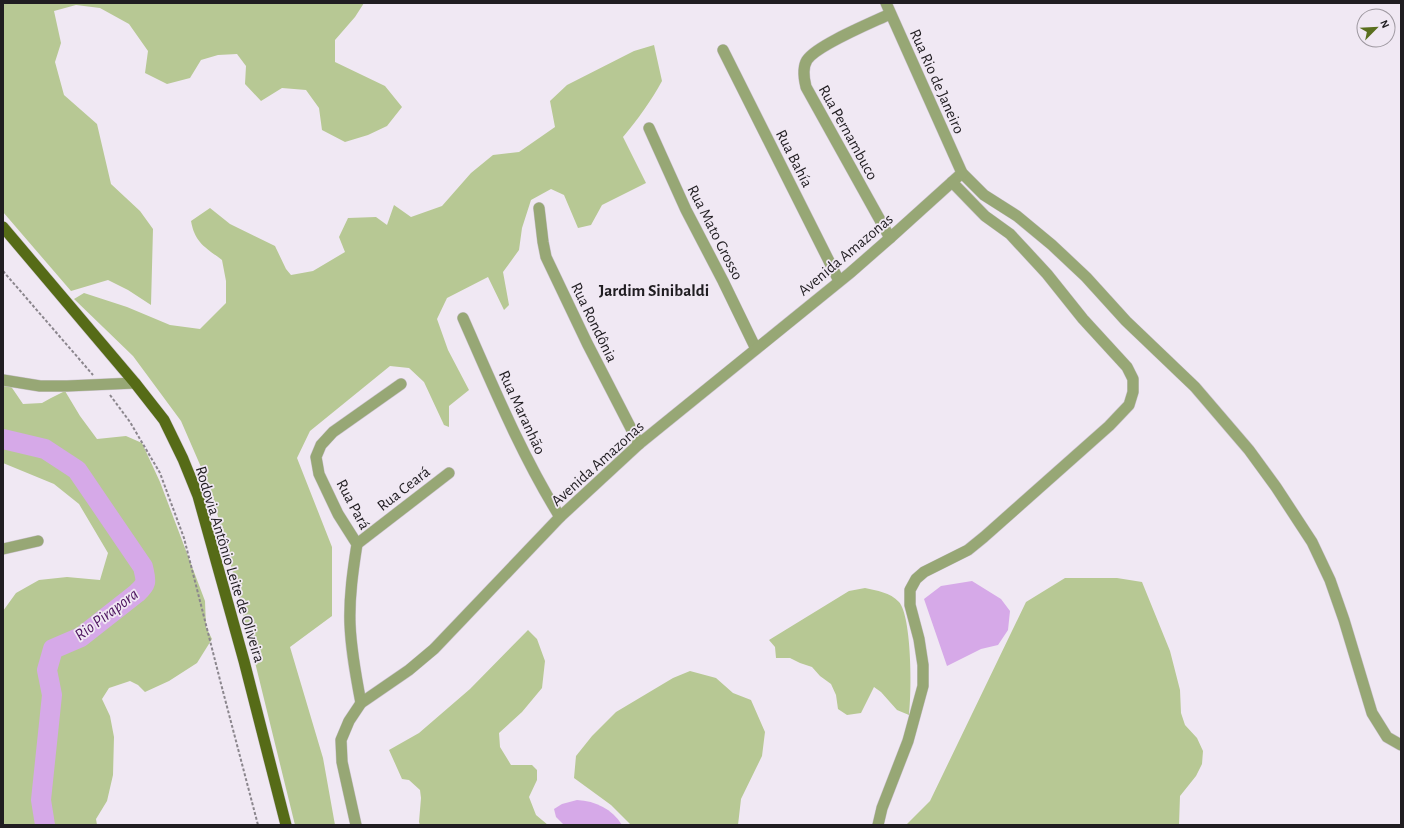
<svg xmlns="http://www.w3.org/2000/svg" width="1404" height="828" viewBox="0 0 1404 828" font-family="'Alegreya Sans',sans-serif">
<rect width="100%" height="100%" fill="#f0e8f3"/>
<g fill="#b7c894">
<path d="M3 3H364L355 17 335 40V62L385 86 402 107 387 126 368 135 345 142 322 130 319 108 306 90 282 88 261 101 245 84 246 66 237 54 218 55 201 60 190 78 167 84 145 73 148 51 129 24 100 8 76 5 54 11 61 43 55 62 64 95 97 124 111 184 140 211 153 229 151 305 128 290 108 280 71 291 3 212Z"/>
<path d="M654 45 662 81C651 101 638 119 623 137L646 183 602 205 591 225 578 228 564 195 551 189 531 200 522 228 519 250 503 272 509 305 504 310 488 277 447 298 437 319 448 350 469 390 449 406V427L444 425 424 382 409 368 390 366 310 431 297 458 332 547V616L290 647 323 758 335 825H295L235 581 211 490 181 421 133 356 74 299 84 293 127 307 170 325 200 329 226 303V281L222 260C205 247 195 243 191 221L210 208 230 224 275 246 286 269 291 275 313 271 345 252 339 237 348 218 376 217 387 225 394 205 411 217 442 206 471 173 493 155 519 152 555 127 550 101 567 85 634 51Z"/>
<path d="M3 382H8L23 404 42 403 51 398 65 391 80 416 97 439 126 436 142 443 160 482 205 601 206 627 212 639 197 663 169 681 145 692 138 685 130 681 109 688 102 699 110 716 114 737 113 775 107 801 96 819 97 825H3V611L16 593 39 580 67 577 100 580 108 553 79 504 54 484 3 463Z"/>
<path d="M1065 578H1117L1142 582 1170 651 1180 690 1181 713 1185 725 1197 738 1203 751 1202 764 1196 776 1180 796 1179 825H906L930 801 1026 602Z"/>
<path d="M865 588C877 591 890 592 899 602 912 617 912 694 909 715L897 710 881 692 874 687 861 713 847 715 838 709 836 695 831 684 820 676 812 667 800 663 790 658H776L775 647 769 640 849 591Z"/>
<path d="M528 630 537 639 545 661 542 688 522 712 499 733 500 747 511 765H532L537 770V780L529 797 536 815 548 825H420L419 822 421 798 420 790 409 780 402 779 389 750 419 733 470 689Z"/>
<path d="M690 671 716 678 733 693 751 700 765 732 762 756 741 799 738 825H631L611 805 574 778 576 756 592 736 616 712 673 678Z"/>
</g>
<g fill="#d6a9e8">
<path d="M972 581 1001 599 1010 611 1008 630 998 645 981 649 947 666 924 599 941 586Z"/>
<path d="M577 800C596 801 612 809 622 825H564L556 817 554 809 562 804Z"/>
</g>
<g fill="none" stroke-linecap="round" stroke-linejoin="round">
<path stroke="#d6a9e8" stroke-width="20" d="M3 439 45 449 77 470 143 567C146 581 148 583 137 593L81 637 53 649 47 670 52 695 41 800 45 825"/>
<defs>
<g id="minor">
<path d="M886 3 962 173 984 195 1017 216 1052 245 1086 277 1126 321 1195 387 1249 450 1276 487 1312 542 1330 580 1344 620 1372 713 1387 737 1401 745"/>
<path d="M890 14C871 23 817 45 807 60 802 68 804 79 806 87L890 238"/>
<path d="M723 50 839 281"/>
<path d="M649 128 686 210 723 281 756 349"/>
<path d="M539 208 543 242 546 257 587 343 639 444"/>
<path d="M463 318C493 386 521 454 560 517"/>
<path d="M3 380 40 386H67L135 383"/>
<path d="M357 544 449 473"/>
<path d="M3 549 38 541"/>
<path d="M361 703C356 677 351 651 350 624 349 597 353 570 357 544L338 514 319 474 316 457 321 445 333 432 401 384"/>
<path d="M356 825 342 762 341 740 349 721 361 703 409 670 434 649 560 517 639 444 850 273 890 238 962 173"/>
<path d="M878 825 882 808 908 741 923 686V665L919 639 910 605V590L916 579 924 572 968 550 984 537 1109 426 1129 405 1133 392V379L1127 367 1083 319 1047 274 1023 248 1010 234 985 216 952 182"/>
</g>
<path id="primary" d="M3 227 135 383 164 420 183 459 198 496 244 661 286 825"/>
</defs>
<use href="#minor" stroke="#cbc3cd" stroke-width="12"/>
<use href="#primary" stroke="#cbc3cd" stroke-width="12"/>
<g stroke="#8b868d" stroke-width="2" stroke-dasharray="3 2" stroke-linecap="butt">
<path d="M3 271 93 375"/>
<path d="M110 395 130 422 160 473 184 538 220 680 258 825"/>
</g>
<use href="#minor" stroke="#97a775" stroke-width="11"/>
<use href="#primary" stroke="#566b17" stroke-width="11"/>
</g>
<g text-anchor="middle" stroke-width="3.5" stroke-linejoin="round" paint-order="stroke">
<g font-size="16" fill="#201d21" stroke="#f0e8f3">
<text transform="translate(938 81) rotate(66)" y="6">Rua Rio de Janeiro</text>
<text transform="translate(849 132) rotate(61)" y="6">Rua Pernambuco</text>
<text transform="translate(795 158) rotate(63)" y="6">Rua Bahía</text>
<text transform="translate(716 232) rotate(63)" y="6">Rua Mato Grosso</text>
<text transform="translate(845 254) rotate(-40)" y="6">Avenida Amazonas</text>
<text transform="translate(595 322) rotate(64)" y="6">Rua Rondônia</text>
<text transform="translate(523 412) rotate(65)" y="6">Rua Maranhão</text>
<text transform="translate(597 463) rotate(-42)" y="6">Avenida Amazonas</text>
<text transform="translate(403 488) rotate(-38)" y="6">Rua Ceará</text>
<text transform="translate(354 504) rotate(62)" y="6">Rua Pará</text>
<text transform="translate(231 564) rotate(73)" y="6">Rodovia Antônio Leite de Oliveira</text>
</g>
<g font-size="17" font-weight="bold" fill="#201d21" stroke="#f0e8f3">
<text x="654" y="296">Jardim Sinibaldi</text>
</g>
<g font-size="17" font-style="italic" fill="#4b125e" stroke="#f0e8f3">
<text transform="translate(106 614) rotate(-37)" y="6">Rio Pirapora</text>
</g>
</g>
<rect width="1404" height="828" fill="none" stroke="#201d21" stroke-width="8"/>
<g transform="translate(1376 28) rotate(66)"><circle r="19" fill="#f0e8f3" stroke="#9d979f"/>
<path d="M0-3L7 15L0 10L-7 15Z" fill="#5a6f1e"/>
<text y="-6" font-size="11" font-weight="bold" text-anchor="middle" fill="#201d21">N</text>
</g>
</svg>
